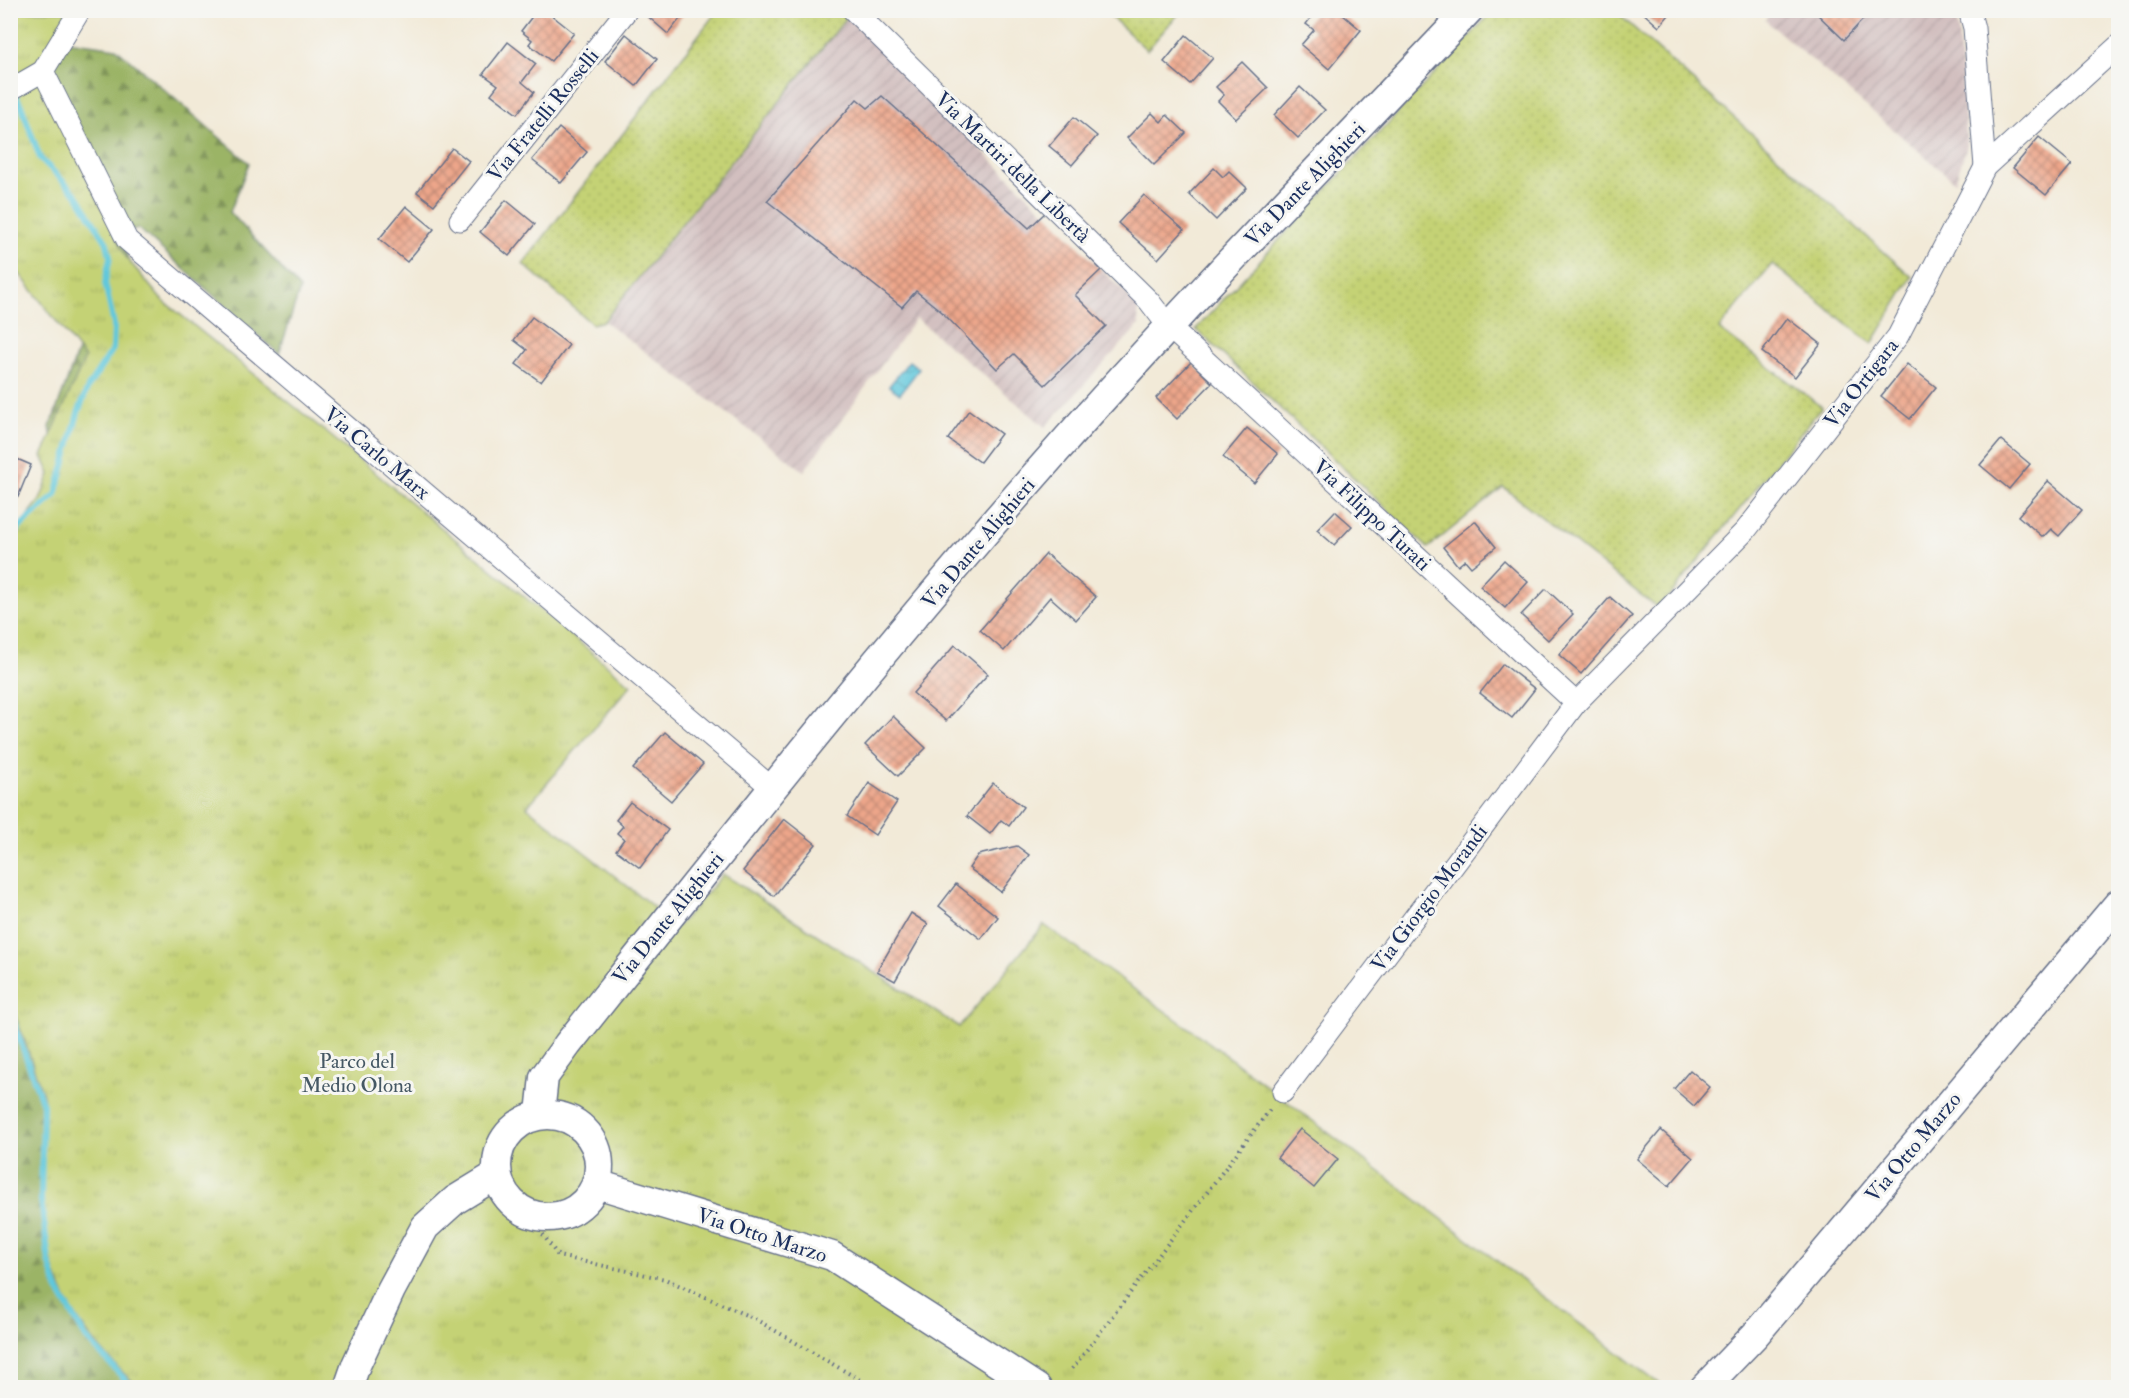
<svg xmlns="http://www.w3.org/2000/svg" width="2129" height="1398" viewBox="0 0 2129 1398" font-family="'IM FELL Double Pica',serif">
<defs>
<pattern id="industrial-furrows" width="10" height="10" patternUnits="userSpaceOnUse" patternTransform="scale(1.5)"><rect width="10" height="10" fill="#d2bfbf"/><path d="M-1 1l2-2M0 10L10 0M9 11l2-2" fill="none" stroke="#b4a4a7"/></pattern>
<pattern id="grass-dots" width="8" height="8" patternUnits="userSpaceOnUse" patternTransform="scale(1.5)"><rect width="8" height="8" fill="#c4d274"/><path d="M2 2h.1M6 6h.1" fill="none" stroke="#a8b567" stroke-width="1.8" stroke-linecap="round"/></pattern>
<pattern id="forest-firs" width="22" height="20" patternUnits="userSpaceOnUse" patternTransform="scale(1.5)"><rect width="22" height="20" fill="#9bb466"/><path d="M5 1l3.5 6h-7zM16 11l3.5 6h-7z" fill="#7e9357"/></pattern>
<pattern id="park-tufts" width="24" height="20" patternUnits="userSpaceOnUse" patternTransform="scale(1.5)"><rect width="24" height="20" fill="#c4d274"/><path d="M3 7l-1-3M5 7V3M7 7l1-3M15 17l-1-3M17 17v-4M19 17l1-3" fill="none" stroke="#a8b567"/></pattern>
<pattern id="water-waves" width="16" height="10" patternUnits="userSpaceOnUse" patternTransform="scale(1.5)"><rect width="16" height="10" fill="#60c8dc"/><path d="M0 5q4-4 8 0t8 0" fill="none" stroke="#4ea3b6"/></pattern>
<pattern id="building-cross-hatch" width="8" height="8" patternUnits="userSpaceOnUse" patternTransform="scale(1.5)"><rect width="8" height="8" fill="#eda68a"/><path d="M0 0l8 8M0 8l8-8" fill="none" stroke="#bf8874"/></pattern>
</defs>
<rect width="100%" height="100%" fill="#f6f6f2"/>
<filter id="ink" filterUnits="userSpaceOnUse"><feTurbulence type="fractalNoise" baseFrequency=".0167" numOctaves="2"/><feDisplacementMap in="SourceGraphic" scale="12" xChannelSelector="R" yChannelSelector="G"/><feConvolveMatrix kernelMatrix="1 2 1 2 8 2 1 2 1" color-interpolation-filters="sRGB"/></filter>
<filter id="wash" filterUnits="userSpaceOnUse"><feTurbulence type="fractalNoise" baseFrequency=".008" numOctaves="4" result="noise"/><feDisplacementMap in="SourceGraphic" scale="24" xChannelSelector="R" yChannelSelector="G"/><feGaussianBlur stdDeviation="1.35" result="paint"/><feColorMatrix in="noise" values="0 0 0 0 0 0 0 0 0 0 0 0 0 0 0 0 0 1.4 0 .05"/><feComposite in="paint" operator="in"/></filter>
<g filter="url(#wash)">
<rect width="100%" height="100%" fill="#f2ead8"/>
<g fill="url(#industrial-furrows)">
<path d="M1774 11H1952L1958 29 1967 145 1955 182 1765 20Z"/>
<path d="M848 16 1137 305 1139 325 1045 427 916 318 804 471 604 321Z"/>
</g>
<g fill="url(#grass-dots)" stroke="#708069" stroke-width="1.5">
<path d="M842 10 848 16 604 321 592 324 523 264 717 11Z"/>
<path d="M1105 11H1181L1147 50Z"/>
<path d="M1493 11H1615L1912 277 1872 344 1772 264 1719 329 1822 407 1659 609 1503 487 1428 548 1196 329Z"/>
</g>
<g fill="url(#forest-firs)" stroke="#5b7262" stroke-width="1.5">
<path d="M11 11 47 38 116 48 249 163 230 212 300 289 279 354 138 228 121 233 132 273 57 470 50 427 95 304 10 109Z"/>
<path d="M10 700 326 1387H11Z"/>
</g>
<path fill="url(#park-tufts)" stroke="#708069" stroke-width="1.5" d="M11 11H75L50 54V102L126 257 161 299 326 432 631 685 527 807 678 926 723 874 959 1027 1044 925 1214 1046 1663 1387H139C77 1333 43 1278 43 1194 42 1163 46 1133 44 1102 44 1092 38 1082 35 1072 28 1048 19 1026 11 1003V537L40 500 50 474 42 456 85 358 11 263Z"/>
<path fill="url(#water-waves)" stroke="#3e7c9d" stroke-width="1.5" d="M909 361 919 369 900 394 889 386Z"/>
<g fill="none" stroke-linecap="round" stroke-linejoin="round">
<g stroke="#60c8dc" stroke-width="6">
<path d="M10 538 24 523 56 495 78 413 88 387 113 349 114 325 105 283 110 257 107 243 77 195 40 158 21 105 14 92"/>
<path d="M10 1012 43 1105 41 1200 49 1261 57 1288 86 1338 133 1388"/>
</g>
</g>
<g id="blocks">
<g fill="url(#building-cross-hatch)">
<path d="M537 10H545L574 33 551 61 529 44 532 40 521 31Z"/>
<path d="M648 10H687L668 34 645 14Z"/>
<path d="M1317 10H1337L1361 30 1329 69 1301 45 1314 30 1306 24Z"/>
<path d="M1640 10H1673L1659 27Z"/>
<path d="M1813 10H1872L1844 40Z"/>
<path d="M626 34 657 59 636 86 605 61Z"/>
<path d="M1186 35 1213 58 1190 84 1164 62Z"/>
<path d="M508 42 536 64 522 82 534 92 517 114 491 94 498 85 483 74Z"/>
<path d="M1242 62 1268 88 1236 119 1218 101 1224 95 1216 87Z"/>
<path d="M1300 87 1325 110 1298 138 1274 115Z"/>
<path d="M882 96 1029 228 1046 212 1101 270 1075 295 1106 326 1045 385 1014 354 997 369 942 312 916 291 902 307 767 201 857 99 868 108Z"/>
<path d="M1152 113 1161 122 1167 115 1186 133 1154 165 1127 138Z"/>
<path d="M1074 117 1097 136 1072 165 1049 146Z"/>
<path d="M559 128 587 152 561 183 532 160Z"/>
<path d="M2039 137 2072 164 2046 195 2013 168Z"/>
<path d="M452 148 469 161 434 205 417 192Z"/>
<path d="M1214 168 1223 177 1229 171 1247 188 1216 220 1189 194Z"/>
<path d="M1144 195 1184 230 1158 259 1118 223Z"/>
<path d="M506 200 535 224 509 256 480 232Z"/>
<path d="M406 206 434 229 407 262 379 239Z"/>
<path d="M532 317 569 345 541 382 516 364 527 350 514 340Z"/>
<path d="M1787 318 1821 344 1795 377 1762 352Z"/>
<path d="M1191 362 1212 383 1177 419 1156 398Z"/>
<path d="M1907 364 1936 387 1910 419 1881 396Z"/>
<path d="M969 410 1001 434 980 462 948 439Z"/>
<path d="M1247 428 1278 454 1254 483 1223 457Z"/>
<path d="M2001 440 2030 464 2009 489 1980 465Z"/>
<path d="M10 456 31 465 18 497 10 494Z"/>
<path d="M2048 481 2082 510 2059 536 2051 529 2043 537 2018 516Z"/>
<path d="M1335 511 1352 526 1334 545 1317 530Z"/>
<path d="M1475 521 1496 547 1471 567 1465 560 1458 566 1443 547Z"/>
<path d="M1046 554 1096 597 1076 620 1050 597 1004 651 980 630Z"/>
<path d="M1504 560 1528 582 1505 608 1480 586Z"/>
<path d="M1546 589 1573 614 1548 640 1521 615Z"/>
<path d="M1610 597 1632 616 1581 674 1559 655Z"/>
<path d="M955 645 988 674 946 721 913 693Z"/>
<path d="M1503 664 1535 689 1512 718 1480 693Z"/>
<path d="M893 716 926 748 898 776 865 745Z"/>
<path d="M665 732 703 764 671 801 633 769Z"/>
<path d="M869 783 897 802 875 835 847 816Z"/>
<path d="M993 783 1023 807 1009 826 1001 820 990 834 967 816Z"/>
<path d="M630 802 668 830 640 868 616 850 624 839 617 833 623 826 616 820Z"/>
<path d="M784 819 816 844 774 896 743 871Z"/>
<path d="M1017 846 1029 855 1001 892 969 868 978 855Z"/>
<path d="M956 884 998 917 981 939 939 906Z"/>
<path d="M911 913 928 924 895 981 877 971Z"/>
<path d="M1690 1070 1710 1087 1694 1106 1674 1089Z"/>
<path d="M1300 1129 1338 1159 1314 1188 1277 1158Z"/>
<path d="M1661 1130 1693 1158 1669 1186 1637 1159Z"/>
</g>
</g>
</g>
<g filter="url(#ink)">
<use href="#blocks" fill-opacity="0" stroke="#667089" stroke-width="1.5"/>
<g fill="none" stroke-linecap="round" stroke-linejoin="round">
<defs>
<g id="street">
<path d="M853 10 1149 301 1169 327 1576 703"/>
<path d="M1969 10 1974 28 1985 167"/>
<path d="M43 71 127 240 772 788"/>
<path d="M10 90 43 71 80 10"/>
<path d="M460 220 627 10"/>
<path d="M1283 1092 1576 703 1746 530 1898 336 1985 167 2118 46"/>
</g>
<g id="secondary">
<path d="M540 1114 544 1077 568 1044C725 847 882 648 1050 458 1185 305 1328 159 1469 10"/>
<circle cx="548" cy="1166" r="51"/>
<path d="M597 1184 832 1256 1037 1388"/>
<path d="M348 1388 356 1365 391 1290 425 1227 455 1200 496 1175"/>
<path d="M1704 1388 1755 1335 2118 904"/>
</g>
</defs>
<use href="#street" stroke="#667089" stroke-width="23"/>
<use href="#secondary" stroke="#667089" stroke-width="31"/>
<g stroke="#667089" stroke-width="4" stroke-dasharray="1.5 4.5" stroke-linecap="butt">
<path d="M538 1217 542 1233 558 1256 665 1279 755 1319 874 1388"/>
<path d="M1072 1369 1272 1107"/>
</g>
<use href="#street" stroke="#fff" stroke-width="21"/>
<use href="#secondary" stroke="#fff" stroke-width="28"/>
</g>
</g>
<g text-anchor="middle" stroke-width="6" stroke-linejoin="round" paint-order="stroke">
<g font-size="21" fill="#1b2f5e" stroke="#f6f6f2">
<text transform="translate(543 115) rotate(-51)" y="7">Via Fratelli Rosselli</text>
<text transform="translate(1013 167) rotate(44)" y="7">Via Martiri della Libertà</text>
<text transform="translate(1305 184) rotate(-46)" y="7">Via Dante Alighieri</text>
<text transform="translate(1861 383) rotate(-52)" y="7">Via Ortigara</text>
<text transform="translate(377 453) rotate(40)" y="7">Via Carlo Marx</text>
<text transform="translate(1372 515) rotate(43)" y="7">Via Filippo Turati</text>
<text transform="translate(978 543) rotate(-50)" y="7">Via Dante Alighieri</text>
<text transform="translate(1429 898) rotate(-53)" y="7">Via Giorgio Morandi</text>
<text transform="translate(668 918) rotate(-51)" y="7">Via Dante Alighieri</text>
<text transform="translate(1913 1147) rotate(-50)" y="7">Via Otto Marzo</text>
<text transform="translate(762 1235) rotate(18)" y="7">Via Otto Marzo</text>
</g>
<g font-size="21" fill="#455864" stroke="#f6f6f2">
<text x="357" y="1068">Parco del<tspan x="357" dy="24">Medio Olona</tspan></text>
</g>
</g>
<rect width="2129" height="1398" fill="none" stroke="#f6f6f2" stroke-width="36"/>
</svg>
